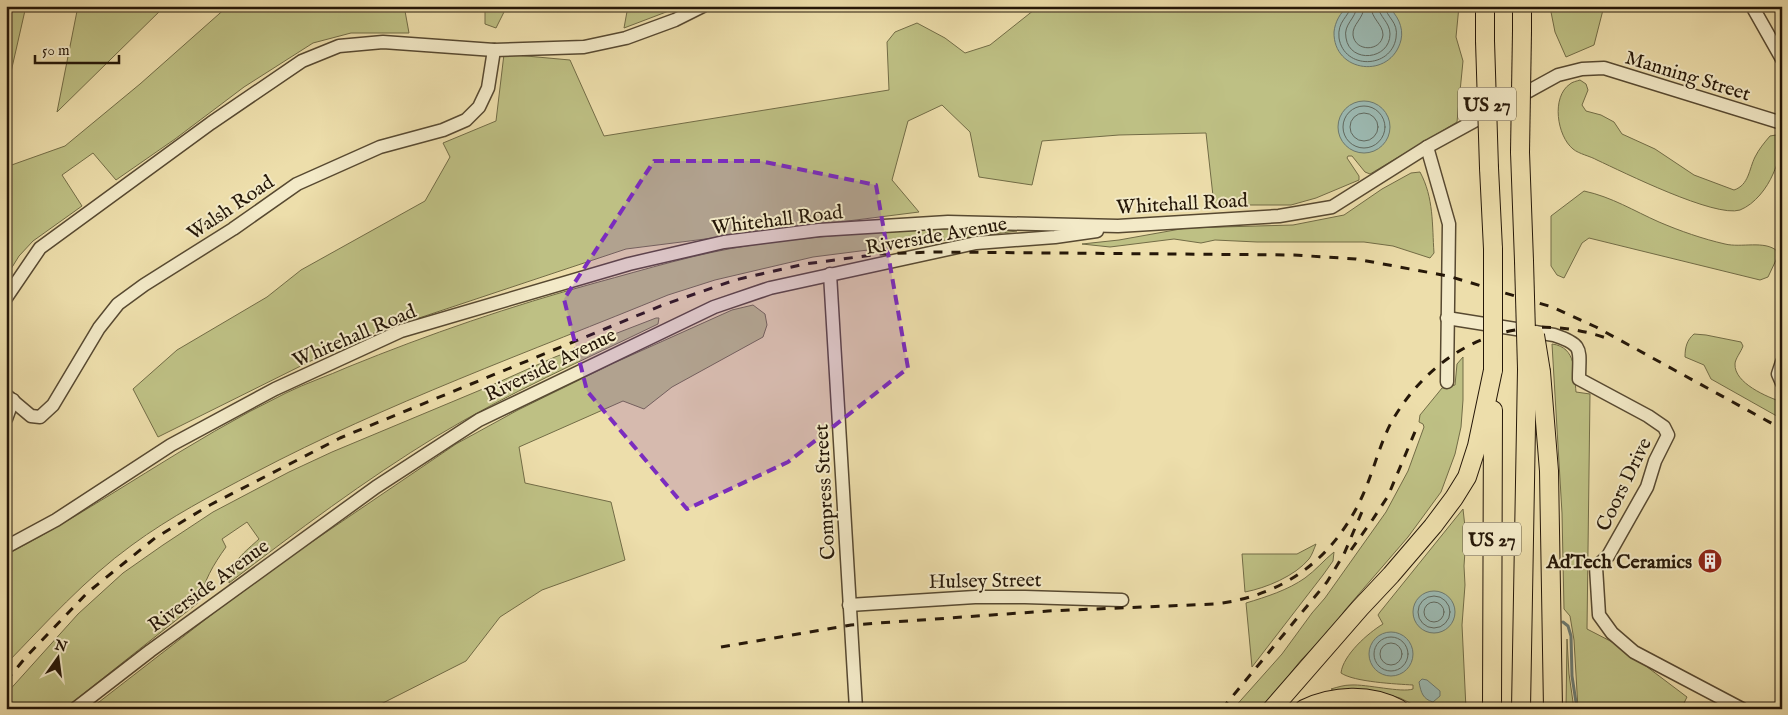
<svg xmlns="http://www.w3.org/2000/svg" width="1788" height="715" viewBox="0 0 1788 715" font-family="'IM FELL English',serif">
<rect width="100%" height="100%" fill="#eddeab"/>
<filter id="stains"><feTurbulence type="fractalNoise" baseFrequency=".004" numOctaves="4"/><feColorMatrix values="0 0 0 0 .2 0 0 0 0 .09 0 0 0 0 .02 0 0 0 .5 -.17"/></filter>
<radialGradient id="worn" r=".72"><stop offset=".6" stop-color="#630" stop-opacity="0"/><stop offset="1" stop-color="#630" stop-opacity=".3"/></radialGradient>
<g fill="#bec084" stroke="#726c46">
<path d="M6 6H26L11 72 6 74Z"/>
<path d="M78 6H165L57 112Z"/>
<path d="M228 6H407L405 11 409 33H351L313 43 244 87 175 139 116 180 93 153 62 175 82 206 33 241 19 256 6 277V167L65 146 140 84Z"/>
<path d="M485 6H507L496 28 485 24Z"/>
<path d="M628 6H682L624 28Z"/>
<path d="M1039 6H1459L1456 37 1463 61 1457 122 1370 174 1365 172 1352 156H1348L1347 158 1359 176V180L1316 198 1291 205H1214L1206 133 1119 135 1042 141 1032 185 979 177 970 132 942 105 908 121 892 180 919 212 626 249 353 340 158 437 133 389 177 350 267 297 301 270 425 201 450 157 443 143 496 121 504 54 570 60 604 136 889 90 887 42 895 32 917 23 945 38 965 53 990 45Z"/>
<path d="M1556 6H1604L1594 45 1566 57 1555 32 1551 12 1556 9Z"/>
<path d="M1580 80 1586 84 1588 90 1582 105 1586 111 1601 115 1614 122 1622 134 1655 149 1694 175 1734 190C1749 185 1749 169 1755 157 1759 149 1764 143 1770 136L1776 135C1786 146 1778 162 1773 174 1767 188 1755 204 1740 210 1715 218 1623 172 1597 160 1590 156 1579 154 1573 149 1557 136 1551 97 1570 84 1572 82 1577 81 1580 80Z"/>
<path d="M1420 172C1434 198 1432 225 1434 253L1430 258 1393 246 1364 242H1257L1215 240 1201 243 1174 239 1110 247 1082 244 1119 240 1186 228 1293 225 1344 215 1382 189 1411 173Z"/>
<path d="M1584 191C1612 197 1634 211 1659 222 1680 231 1703 239 1725 244 1741 248 1765 240 1777 251V258L1768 277 1760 280 1589 238 1582 243 1564 278 1557 275 1551 266V216Z"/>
<path d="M975 228H1016L1017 231 813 257 715 280 668 295C529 352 387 403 254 473 212 495 170 517 132 545 85 579 46 623 6 664V555C102 505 189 440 286 393 306 383 328 376 348 367 429 334 511 306 595 283 647 269 698 253 752 245 825 234 900 231 975 228Z"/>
<path d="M753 305 765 314 767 325 763 337 672 387 644 409 623 401 519 447 525 483 611 502 625 560 542 590 500 617 466 661 379 705 375 709H90L215 612 300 550 456 444 518 410 614 363 732 310Z"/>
<path d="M656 318H659L658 324C584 360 508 393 437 436 365 480 297 531 229 583 229 563 246 551 259 539L247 522 222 539 226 547C213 565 204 581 199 602L64 709H6V694L78 614 123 573 163 545 213 512 289 472 332 452 490 386 555 357Z"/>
<path d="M1694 334 1706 335 1741 342 1743 346C1741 352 1735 359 1735 364 1734 383 1767 397 1782 402V419L1711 379 1704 365 1685 357C1685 347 1687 340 1694 334Z"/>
<path d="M1552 344C1577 347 1574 373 1576 392L1590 394 1587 629 1618 645 1687 697 1681 709H1578L1574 640 1570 616 1564 609 1562 513Z"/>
<path d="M1463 357V400L1461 427 1455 454 1441 492 1408 537 1345 610 1332 628 1301 660 1262 709H1233L1282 654 1312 613 1325 598 1386 512 1408 471 1424 427 1423 424 1419 422 1420 415 1438 393 1442 388 1455 385 1457 364Z"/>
<path d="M1463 509 1466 536 1464 566 1465 585 1462 625 1466 709H1422L1400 698 1379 692 1350 689 1335 691 1331 689C1338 687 1344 685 1351 685 1366 684 1402 693 1413 689V685C1396 684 1354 682 1341 673 1343 655 1368 633 1383 624L1378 615 1380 612Z"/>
<path d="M1316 544C1314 549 1312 555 1309 559 1295 576 1266 588 1245 592L1242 554H1297Z"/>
<path d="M1334 552 1333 561 1323 575 1252 667 1246 603C1266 597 1288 590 1305 578 1316 570 1324 560 1334 552Z"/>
<path d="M1567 639 1569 674 1574 709H1566Z"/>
</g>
<g fill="#9cbab3" stroke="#6c796f">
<path d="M1348 6H1387C1397 14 1404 27 1401 40 1391 80 1333 73 1334 32 1335 22 1340 13 1348 6Z"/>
<circle cx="1364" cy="127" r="26"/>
<circle cx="1434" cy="612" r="21"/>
<circle cx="1391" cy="654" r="22"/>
<path d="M1422 679 1427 680 1440 691V696L1433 702C1423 699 1421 693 1419 682Z"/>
</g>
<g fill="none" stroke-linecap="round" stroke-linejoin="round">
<g stroke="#60685e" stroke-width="1">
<path d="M1351 6C1349 17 1337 21 1339 38 1344 70 1391 69 1396 38 1399 21 1386 18 1385 6"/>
<path d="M1357 6C1356 19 1343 24 1346 38 1350 64 1390 60 1390 34 1390 22 1379 17 1378 6"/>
<path d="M1364 6C1364 19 1352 24 1353 35 1355 52 1381 52 1383 35 1383 24 1371 19 1371 6"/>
<circle cx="1364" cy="127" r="21"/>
<circle cx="1364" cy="127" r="14"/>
<circle cx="1434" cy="612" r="16"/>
<circle cx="1434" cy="612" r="10"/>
<circle cx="1391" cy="654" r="17"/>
<circle cx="1391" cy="654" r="11"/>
</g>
<path stroke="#6c796f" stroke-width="3" d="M1563 622 1568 626 1571 636 1572 676 1577 709"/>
<defs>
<g id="minor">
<path d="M1752 6 1782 59"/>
<path d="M1427 147 1449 224 1447 382"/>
<path d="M830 274 856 709"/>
<path d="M6 298 40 248 211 123 302 61 339 46 383 42 494 50 584 47 626 38 675 20 703 6"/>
<path d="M1447 318 1554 335C1585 345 1579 350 1579 379L1648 416 1664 427 1668 435 1655 461 1647 487 1608 556 1596 567 1599 615 1612 633 1634 652 1742 709"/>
<path d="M1782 362 1778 374 1782 383"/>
<path d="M6 395 31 416 40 417 53 405 99 328 118 304 144 285 233 229 297 184 380 147 443 130 466 120 479 107 488 88 494 50"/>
<path d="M6 419 13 400"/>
<path d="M6 547 56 520 171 445 275 389 401 331 629 264 724 242 819 230 948 222 1118 226 1279 216 1332 207 1427 147 1558 75 1582 69 1604 68 1782 123"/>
<path d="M849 605 975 597H1025L1122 600"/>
<path d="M75 709 150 651 376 487 479 420 714 307 770 288 976 243 1055 237 1097 231"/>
</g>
<g id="highway">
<path d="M1522 31V6"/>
<path d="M1485 41V6"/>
<path d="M1520 152 1524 261"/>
<path d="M1489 168 1493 249"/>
<path d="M1541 372 1549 471 1553 709"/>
<path d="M1272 709 1360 608 1391 575 1433 526 1454 498 1467 477 1477 446 1493 370"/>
<path d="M1304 709C1333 695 1370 693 1399 709"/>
<path d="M1492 709 1493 410"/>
<path d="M1521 709 1527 369"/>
</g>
</defs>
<use href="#minor" stroke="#574931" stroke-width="15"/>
<use href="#highway" stroke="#251708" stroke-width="20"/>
<use href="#minor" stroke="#f3eac8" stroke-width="12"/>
<use href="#highway" stroke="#eddeab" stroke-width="18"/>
<g stroke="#251708" stroke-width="3" stroke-dasharray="9 9" stroke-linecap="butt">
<path d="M1351 550 1373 519 1388 496 1417 427"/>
<path d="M721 647 851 625 1048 611 1215 604C1283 596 1332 560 1361 499 1373 474 1379 445 1392 421 1437 343 1520 308 1606 338"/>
<path d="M6 681 26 657 87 593 155 538 210 505 340 438 663 305 735 280 805 264 880 254 934 252 1294 255 1356 259 1448 276 1552 307 1596 327 1782 429"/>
<path d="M1222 709 1327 582 1344 554 1364 507"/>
</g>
<defs>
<g id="highway-bridge">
<path d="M1485 41 1489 168"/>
<path d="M1520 152 1522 31"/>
<path d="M1524 261 1527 369"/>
<path d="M1535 335 1541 372"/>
<path d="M1493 370V249"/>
</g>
</defs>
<use href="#highway-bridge" stroke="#251708" stroke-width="20" stroke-linecap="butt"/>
<use href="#highway-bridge" stroke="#eddeab" stroke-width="18"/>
</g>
<path fill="#7b2cbf" fill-opacity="0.2" stroke="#7b2cbf" stroke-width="4" stroke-dasharray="10 6" stroke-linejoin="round" d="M654 161H760L876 185 908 368 788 462 687 509 587 391 564 299Z"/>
<defs>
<symbol id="building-disc" viewBox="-11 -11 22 22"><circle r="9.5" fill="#8f2418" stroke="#f3eac8"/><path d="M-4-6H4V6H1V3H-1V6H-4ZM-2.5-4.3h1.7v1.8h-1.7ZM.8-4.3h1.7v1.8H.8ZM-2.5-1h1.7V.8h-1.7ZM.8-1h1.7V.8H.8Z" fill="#fff"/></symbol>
</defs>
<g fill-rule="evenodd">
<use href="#building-disc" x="1696" y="547" width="28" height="28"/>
</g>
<g text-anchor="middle" stroke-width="4" stroke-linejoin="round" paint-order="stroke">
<g fill="#f3eac8" stroke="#635642" stroke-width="1">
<rect x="1458" y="87.5" width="58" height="33" rx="4"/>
<rect x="1463" y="522.5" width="58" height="33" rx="4"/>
</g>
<g font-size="19" font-weight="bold" fill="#251708">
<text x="1487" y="111">US 27</text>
<text x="1492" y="546">US 27</text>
</g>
<g font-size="20" fill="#251708" stroke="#f3eac8">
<text transform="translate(1688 75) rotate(17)" y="7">Manning Street</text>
<text transform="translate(1182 203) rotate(-3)" y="7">Whitehall Road</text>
<text transform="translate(230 207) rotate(-34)" y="7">Walsh Road</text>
<text transform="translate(777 219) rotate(-7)" y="7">Whitehall Road</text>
<text transform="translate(936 235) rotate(-10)" y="7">Riverside Avenue</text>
<text transform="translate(354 335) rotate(-23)" y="7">Whitehall Road</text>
<text transform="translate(550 364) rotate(-26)" y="7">Riverside Avenue</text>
<text transform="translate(1623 484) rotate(-64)" y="7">Coors Drive</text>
<text transform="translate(824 492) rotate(-93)" y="7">Compress Street</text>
<text transform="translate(985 580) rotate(-1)" y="7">Hulsey Street</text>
<text transform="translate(208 585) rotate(-36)" y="7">Riverside Avenue</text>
</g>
<g font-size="20" font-weight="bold" fill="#251708" stroke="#f3eac8" text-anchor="end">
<text x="1692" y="568">AdTech Ceramics</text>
</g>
</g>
<rect width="1788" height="715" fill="none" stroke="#eddeab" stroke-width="25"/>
<rect x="8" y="8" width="1773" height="700" fill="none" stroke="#251708" stroke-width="2.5"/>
<rect x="12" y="12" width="1763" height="690" fill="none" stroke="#251708"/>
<g transform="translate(58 658) rotate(14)" stroke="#f3eac8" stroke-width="4" paint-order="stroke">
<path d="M0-4L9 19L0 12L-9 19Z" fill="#251708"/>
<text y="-8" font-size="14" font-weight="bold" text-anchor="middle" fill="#251708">N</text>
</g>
<path d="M35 55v8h84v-8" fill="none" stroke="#251708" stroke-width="2.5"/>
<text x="42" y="55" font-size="15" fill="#251708" stroke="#f3eac8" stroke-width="4" paint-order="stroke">50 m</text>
<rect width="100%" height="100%" filter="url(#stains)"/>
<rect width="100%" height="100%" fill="url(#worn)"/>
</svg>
